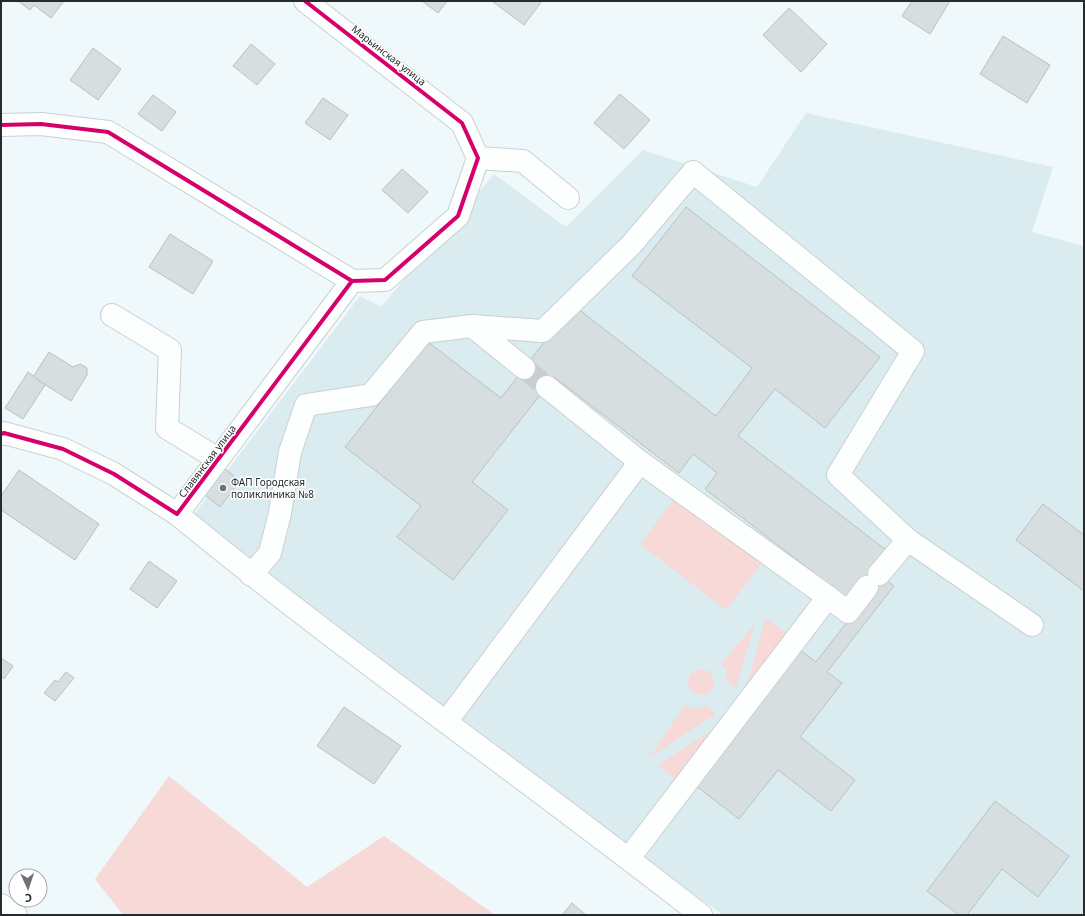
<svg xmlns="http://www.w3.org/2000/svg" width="1085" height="916" viewBox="0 0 1085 916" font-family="'Noto Sans',sans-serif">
<rect width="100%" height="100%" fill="#eff8fa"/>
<path fill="#daecef" d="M806 113 1053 167 1032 232 1084 246V915H723L285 598 189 521 360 296 381 307 494 174 566 227 643 150 757 187Z"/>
<g fill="#f7d9d7">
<path d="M676 497 762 563 726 610 640 544Z"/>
<path d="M766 618 790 635 744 694Z"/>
<path d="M755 624 736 688 726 682 727 671 721 664Z"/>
<circle cx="701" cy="682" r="13"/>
<path d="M685 705 695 709 707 706 716 714 650 757Z"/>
<path d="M723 723 677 781 658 765Z"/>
<path d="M169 776 307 887 384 836 495 915H123L95 879Z"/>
</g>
<g fill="#d7dedf" stroke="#bac1c2">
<path d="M18 1H64L51 18 34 5 30 10Z"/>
<path d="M422 1H447L438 13Z"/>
<path d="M492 1H542L524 25Z"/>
<path d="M912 1H950L930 34 902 16Z"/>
<path d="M789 8 827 44 801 72 763 35Z"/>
<path d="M1003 36 1050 65 1027 103 980 74Z"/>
<path d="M251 44 275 64 257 85 233 66Z"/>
<path d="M93 48 121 69 98 100 70 80Z"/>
<path d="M620 94 650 120 624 149 594 123Z"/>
<path d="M153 95 176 112 162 131 138 114Z"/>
<path d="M323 98 348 115 330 140 305 123Z"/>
<path d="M402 169 428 192 408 213 382 190Z"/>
<path d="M686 207 880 357 825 428 775 389 738 436 886 550 872 569 894 586 827 672 842 683 800 737 855 780 831 811 778 770 739 819 695 785 800 650 816 662 872 590 848 599 705 489 717 473 693 454 679 473 554 377 472 482 508 510 453 580 397 537 421 506 345 447 428 342 501 398 573 305 716 416 752 368 632 276Z"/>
<path d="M170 234 213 261 193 294 149 267Z"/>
<path d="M49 352 73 367 80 364 87 368V375L71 401 33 377Z"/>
<path d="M28 372 45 385 23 419 5 408Z"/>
<path d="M224 468 240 481 220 507 205 495Z"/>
<path d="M19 470 99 524 75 560 1 510V496Z"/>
<path d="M1043 504 1084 535V591L1016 540Z"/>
<path d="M149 561 177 581 157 608 130 589Z"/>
<path d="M1 658 13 666 4 679 1 676Z"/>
<path d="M66 672 74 678 55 701 44 693 55 680 58 682Z"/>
<path d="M344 707 401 746 374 784 317 746Z"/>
<path d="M995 801 1069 856 1038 897 1002 869 967 915H959L927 891Z"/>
<path d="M572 903 586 915H562Z"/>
</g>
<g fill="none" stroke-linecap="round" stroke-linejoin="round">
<path stroke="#c7cfd1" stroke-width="22" stroke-dasharray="22 11" stroke-linecap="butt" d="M524 368 547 387"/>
<defs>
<g id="minor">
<path d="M1 125 41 124 108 132 352 281 385 280 458 216 478 158 462 123 305 1"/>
<path d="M478 158 523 161 568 198"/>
<path d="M112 315 170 350 167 428 218 459"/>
<path d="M472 326 524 368"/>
<path d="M547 387 640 462"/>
<path d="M1 434 4 433 63 449 114 474 177 514 352 281"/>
<path d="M177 514C347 654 528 779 701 915"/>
<path d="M879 574 908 540"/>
<path d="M251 575 270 553 280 513 290 452 306 405 371 395 423 332 472 326 543 331 631 245 693 172 913 351 838 475 908 540 1032 625"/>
<path d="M828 597 848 612 867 587"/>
<path d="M446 722 640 462 828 597 629 858"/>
<path d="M1 905 16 915"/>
</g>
</defs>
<use href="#minor" stroke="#cad1d2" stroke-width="24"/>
<use href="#minor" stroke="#fdfefe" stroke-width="22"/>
<defs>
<g id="cycleway">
<path d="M1 125 41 124 108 132 352 281 385 280 458 216 478 158 462 123 305 1"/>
<path d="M1 434 4 433 63 449 114 474 177 514 352 281"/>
</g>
</defs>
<use href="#cycleway" stroke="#fff" stroke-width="6"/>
<use href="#cycleway" stroke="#d6006c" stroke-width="4"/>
</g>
<circle fill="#6c7375" stroke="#fff" stroke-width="1.5" cx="223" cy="488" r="4"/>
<g text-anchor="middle" stroke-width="3" stroke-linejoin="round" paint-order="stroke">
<g font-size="10" fill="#262c2d" stroke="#fff">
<text transform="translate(389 55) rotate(38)" y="4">Марьинская улица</text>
<text transform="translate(207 461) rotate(-53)" y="4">Славянская улица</text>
</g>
<g font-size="10" fill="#262c2d" stroke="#fff" text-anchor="start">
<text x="231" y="486">ФАП Городская<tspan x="231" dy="12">поликлиника №8</tspan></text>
</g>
</g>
<rect width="1085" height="916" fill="none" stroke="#262c2d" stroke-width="4"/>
<g transform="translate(28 888) rotate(177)"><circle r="19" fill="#ffffff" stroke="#a8abab"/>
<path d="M0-3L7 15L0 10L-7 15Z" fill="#6c7375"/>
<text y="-6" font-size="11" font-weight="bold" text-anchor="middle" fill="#262c2d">С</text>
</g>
</svg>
